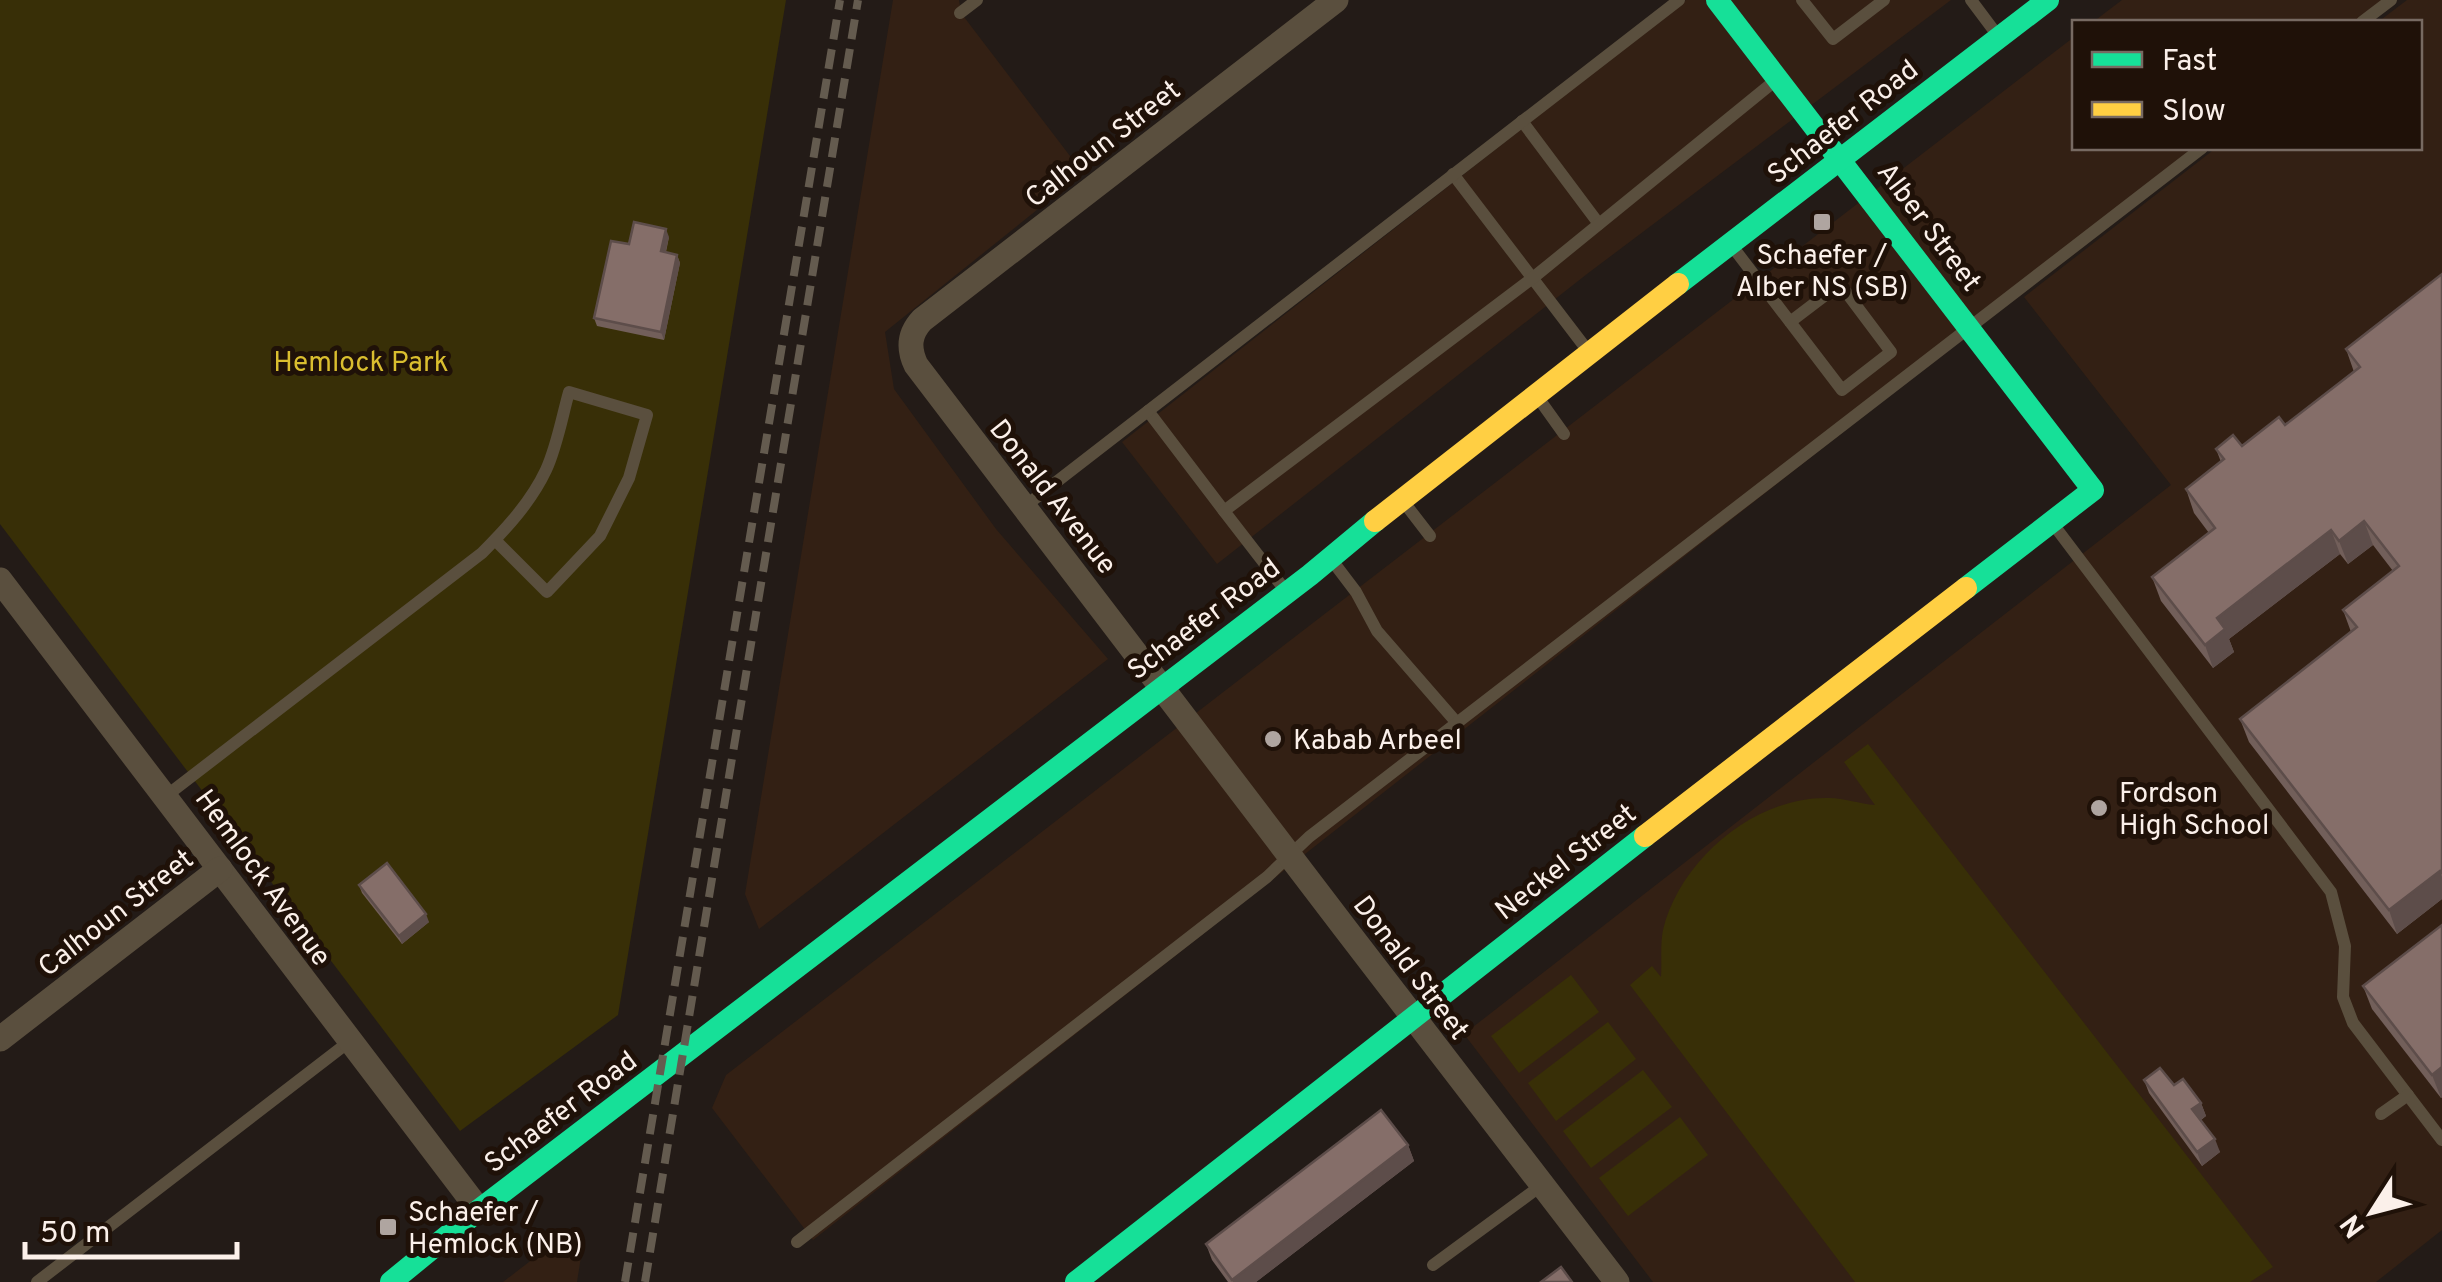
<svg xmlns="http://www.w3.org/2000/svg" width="2442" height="1282" viewBox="0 0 2442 1282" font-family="Overpass,sans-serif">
<rect width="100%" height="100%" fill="#231b17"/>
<g fill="#332014">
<path d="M893 0H959L961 13 1083 173 885 332 894 389 996 529 1108 659 759 929 745 894Z"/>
<path d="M1686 0H1951L1587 274 1217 564 1122 442Z"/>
<path d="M2122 0H2393L2364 22H2093Z"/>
<path d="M2407 0H2442V1230L2376 1282H1653L1464 1034 2171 485 2024 297 2216 148H2420V22H2378Z"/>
<path d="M2074 37V148H2205L813 1240 712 1108 726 1075Z"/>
<path d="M568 1232 582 1250 577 1282H503Z"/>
</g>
<g fill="#382f07">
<path d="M0 0H786L618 1015 460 1131 0 524Z"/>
<path d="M1868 744 2273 1267 2250 1282H1855L1630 985 1652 966 1661 977C1662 962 1660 945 1663 930 1680 860 1755 796 1829 798 1844 798 1860 804 1875 805L1844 762Z"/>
<path d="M1571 975 1599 1012 1519 1073 1491 1036Z"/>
<path d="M1608 1022 1636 1059 1556 1121 1528 1083Z"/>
<path d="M1643 1070 1672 1107 1591 1168 1563 1131Z"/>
<path d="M1680 1117 1708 1155 1628 1216 1599 1178Z"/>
</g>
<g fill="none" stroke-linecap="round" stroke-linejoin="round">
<g stroke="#5a4f3e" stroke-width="12">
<path d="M1802 0 1833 39 1884 0"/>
<path d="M1971 0 1998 36"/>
<path d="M960 13 977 0"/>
<path d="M2362 22 2391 0"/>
<path d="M1522 121 1599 224"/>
<path d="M1453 174 1588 351"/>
<path d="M1732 246 1842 390 1891 352 1840 284 1790 322"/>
<path d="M1539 399 1564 434"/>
<path d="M1148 411 1224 511"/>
<path d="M1403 501 1430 536"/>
<path d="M1024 507 1679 0"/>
<path d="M2053 524 2331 892 2345 946 2343 997 2353 1023 2442 1140"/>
<path d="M1334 563 1356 592 1377 631 1457 723"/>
<path d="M1285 590 1224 511 1534 277 1776 80"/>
<path d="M166 796 482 553C506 529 531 502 546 470 557 446 562 417 569 392L647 415 629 478 600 536 547 592 495 540"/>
<path d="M2381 1114 2408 1095"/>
<path d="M797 1242 1267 877 1309 837 2202 148"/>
<path d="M1433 1265 1542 1185"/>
<path d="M37 1282 350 1041"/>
</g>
<g stroke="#5a4f3e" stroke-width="25">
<path d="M1336 0 922 320C909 334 908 348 916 365 1150 671 1381 978 1617 1282"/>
<path d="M0 580 479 1210"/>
<path d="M0 1039 220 869"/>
</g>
<g stroke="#16e098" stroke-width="22">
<path d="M1717 0 2093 490 1966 588"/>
<path d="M1678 284 2048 0"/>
<path d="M391 1282 479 1210 1310 575 1375 521"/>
<path d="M1076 1282 1645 836"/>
</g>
<g stroke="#ffcf43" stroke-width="22">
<path d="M1375 521 1678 284"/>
<path d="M1645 836 1966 588"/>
</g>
<g stroke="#645b4f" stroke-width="8" stroke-dasharray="20 10" stroke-linecap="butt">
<path d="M625 1282 840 0"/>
<path d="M645 1282 858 0"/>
</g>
</g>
<g fill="#725f5a">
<path d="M669 237 666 252 677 255 680 263 664 340 597 326 594 318Z"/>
<path d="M2442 274V899L2397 934 2249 742 2240 719 2351 632 2343 610 2393 571 2373 545 2348 564 2340 554 2229 639 2234 652 2213 668 2161 601 2152 577 2209 533 2194 513 2186 489 2221 462 2216 449 2242 446 2285 425 2354 372 2346 349Z"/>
<path d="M359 885 429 922 402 944 362 893Z"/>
<path d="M2442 925V1097L2441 1098 2372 1009 2363 986Z"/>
<path d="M2144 1080 2174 1085 2201 1103 2206 1116 2201 1120 2220 1152 2202 1166 2149 1093Z"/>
<path d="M1408 1145 1414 1161 1256 1282H1228L1212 1260 1206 1244Z"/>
</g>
<g fill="#5d4d4a">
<path d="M666 229 669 237 664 259 661 251Z"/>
<path d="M677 255 680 263 664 340 661 332Z"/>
<path d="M2364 521 2373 545 2348 564 2339 541Z"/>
<path d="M2331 530 2340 554 2229 639 2234 652 2213 668 2205 645 2217 618Z"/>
<path d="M2440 871 2442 877V899L2397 934 2389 910Z"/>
<path d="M426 914 429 922 402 944 399 936Z"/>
<path d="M2442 1067V1097L2441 1098 2432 1075Z"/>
<path d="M2201 1103 2206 1116 2197 1122 2192 1109Z"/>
<path d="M2215 1139 2220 1152 2202 1166 2197 1152Z"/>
<path d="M1408 1145 1414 1161 1256 1282H1233L1232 1280Z"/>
</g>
<g fill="#856e69" stroke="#5d4d4a" stroke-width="2.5">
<path d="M634 222 666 229 661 251 677 255 661 332 594 318 611 241 629 244Z"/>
<path d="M2442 274V873L2440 871 2389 910 2240 719 2357 627 2343 610 2399 566 2364 521 2339 541 2331 530 2217 618 2225 629 2205 645 2152 577 2215 528 2186 489 2224 459 2216 449 2233 435 2242 446 2279 417 2285 425 2360 367 2346 349Z"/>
<path d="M387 863 426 914 399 936 359 885Z"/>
<path d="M2442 925V1067L2432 1075 2363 986Z"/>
<path d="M2160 1068 2174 1085 2183 1079 2201 1103 2192 1109 2215 1139 2197 1152 2144 1080Z"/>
<path d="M1381 1110 1408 1145 1232 1280 1206 1244Z"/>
<path d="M1561 1267 1572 1282H1541Z"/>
</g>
<g fill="#afa5a0" stroke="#1f1108" stroke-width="4">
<rect x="1812" y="212" width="20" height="20" rx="5"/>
<circle cx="1273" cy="739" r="10"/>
<circle cx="2099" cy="808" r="10"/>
<rect x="378" y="1217" width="20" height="20" rx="5"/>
</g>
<g text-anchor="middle" stroke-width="10" stroke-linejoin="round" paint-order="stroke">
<g font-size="28" fill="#fbf0ea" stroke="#1f1108">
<text transform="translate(1842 121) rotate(-38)" y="10">Schaefer Road</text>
<text transform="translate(1102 143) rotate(-38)" y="10">Calhoun Street</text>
<text transform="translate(1930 226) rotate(53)" y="10">Alber Street</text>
<text transform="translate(1054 496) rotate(52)" y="10">Donald Avenue</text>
<text transform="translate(1203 618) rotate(-37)" y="10">Schaefer Road</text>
<text transform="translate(1565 861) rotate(-38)" y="10">Neckel Street</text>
<text transform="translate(264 877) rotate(54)" y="10">Hemlock Avenue</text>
<text transform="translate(115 912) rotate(-38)" y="10">Calhoun Street</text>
<text transform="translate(1412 967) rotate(53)" y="10">Donald Street</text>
<text transform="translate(560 1111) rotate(-37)" y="10">Schaefer Road</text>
</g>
<g font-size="28" fill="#fbf0ea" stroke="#1f1108" text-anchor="start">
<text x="1822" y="264" text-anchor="middle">Schaefer /<tspan x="1822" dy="32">Alber NS (SB)</tspan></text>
<text x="1293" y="749">Kabab Arbeel</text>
<text x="2119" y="802">Fordson<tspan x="2119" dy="32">High School</tspan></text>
<text x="408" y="1221">Schaefer /<tspan x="408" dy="32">Hemlock (NB)</tspan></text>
</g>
<g font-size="28" fill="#dabe2f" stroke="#1f1108">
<text x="361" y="371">Hemlock Park</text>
</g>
</g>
<rect x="2072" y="20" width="350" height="130" fill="#1f1108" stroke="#776a62" stroke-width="2.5"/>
<rect x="2092" y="52" width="50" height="15" fill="#16e098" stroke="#776a62" stroke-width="2.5"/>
<text x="2162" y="70" font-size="30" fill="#fbf0ea">Fast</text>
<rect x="2092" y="102" width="50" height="15" fill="#ffcf43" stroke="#776a62" stroke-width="2.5"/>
<text x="2162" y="120" font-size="30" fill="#fbf0ea">Slow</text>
<g transform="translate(2372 1212) rotate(234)" stroke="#1f1108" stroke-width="8" paint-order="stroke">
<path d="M0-8L18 38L0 25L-18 38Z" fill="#fbf0ea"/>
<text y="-15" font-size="28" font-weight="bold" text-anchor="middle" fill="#fbf0ea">N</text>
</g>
<path d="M25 1242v15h212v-15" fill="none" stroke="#fbf0ea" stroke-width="5"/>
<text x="40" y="1242" font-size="30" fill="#fbf0ea" stroke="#1f1108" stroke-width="8" paint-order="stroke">50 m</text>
</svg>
